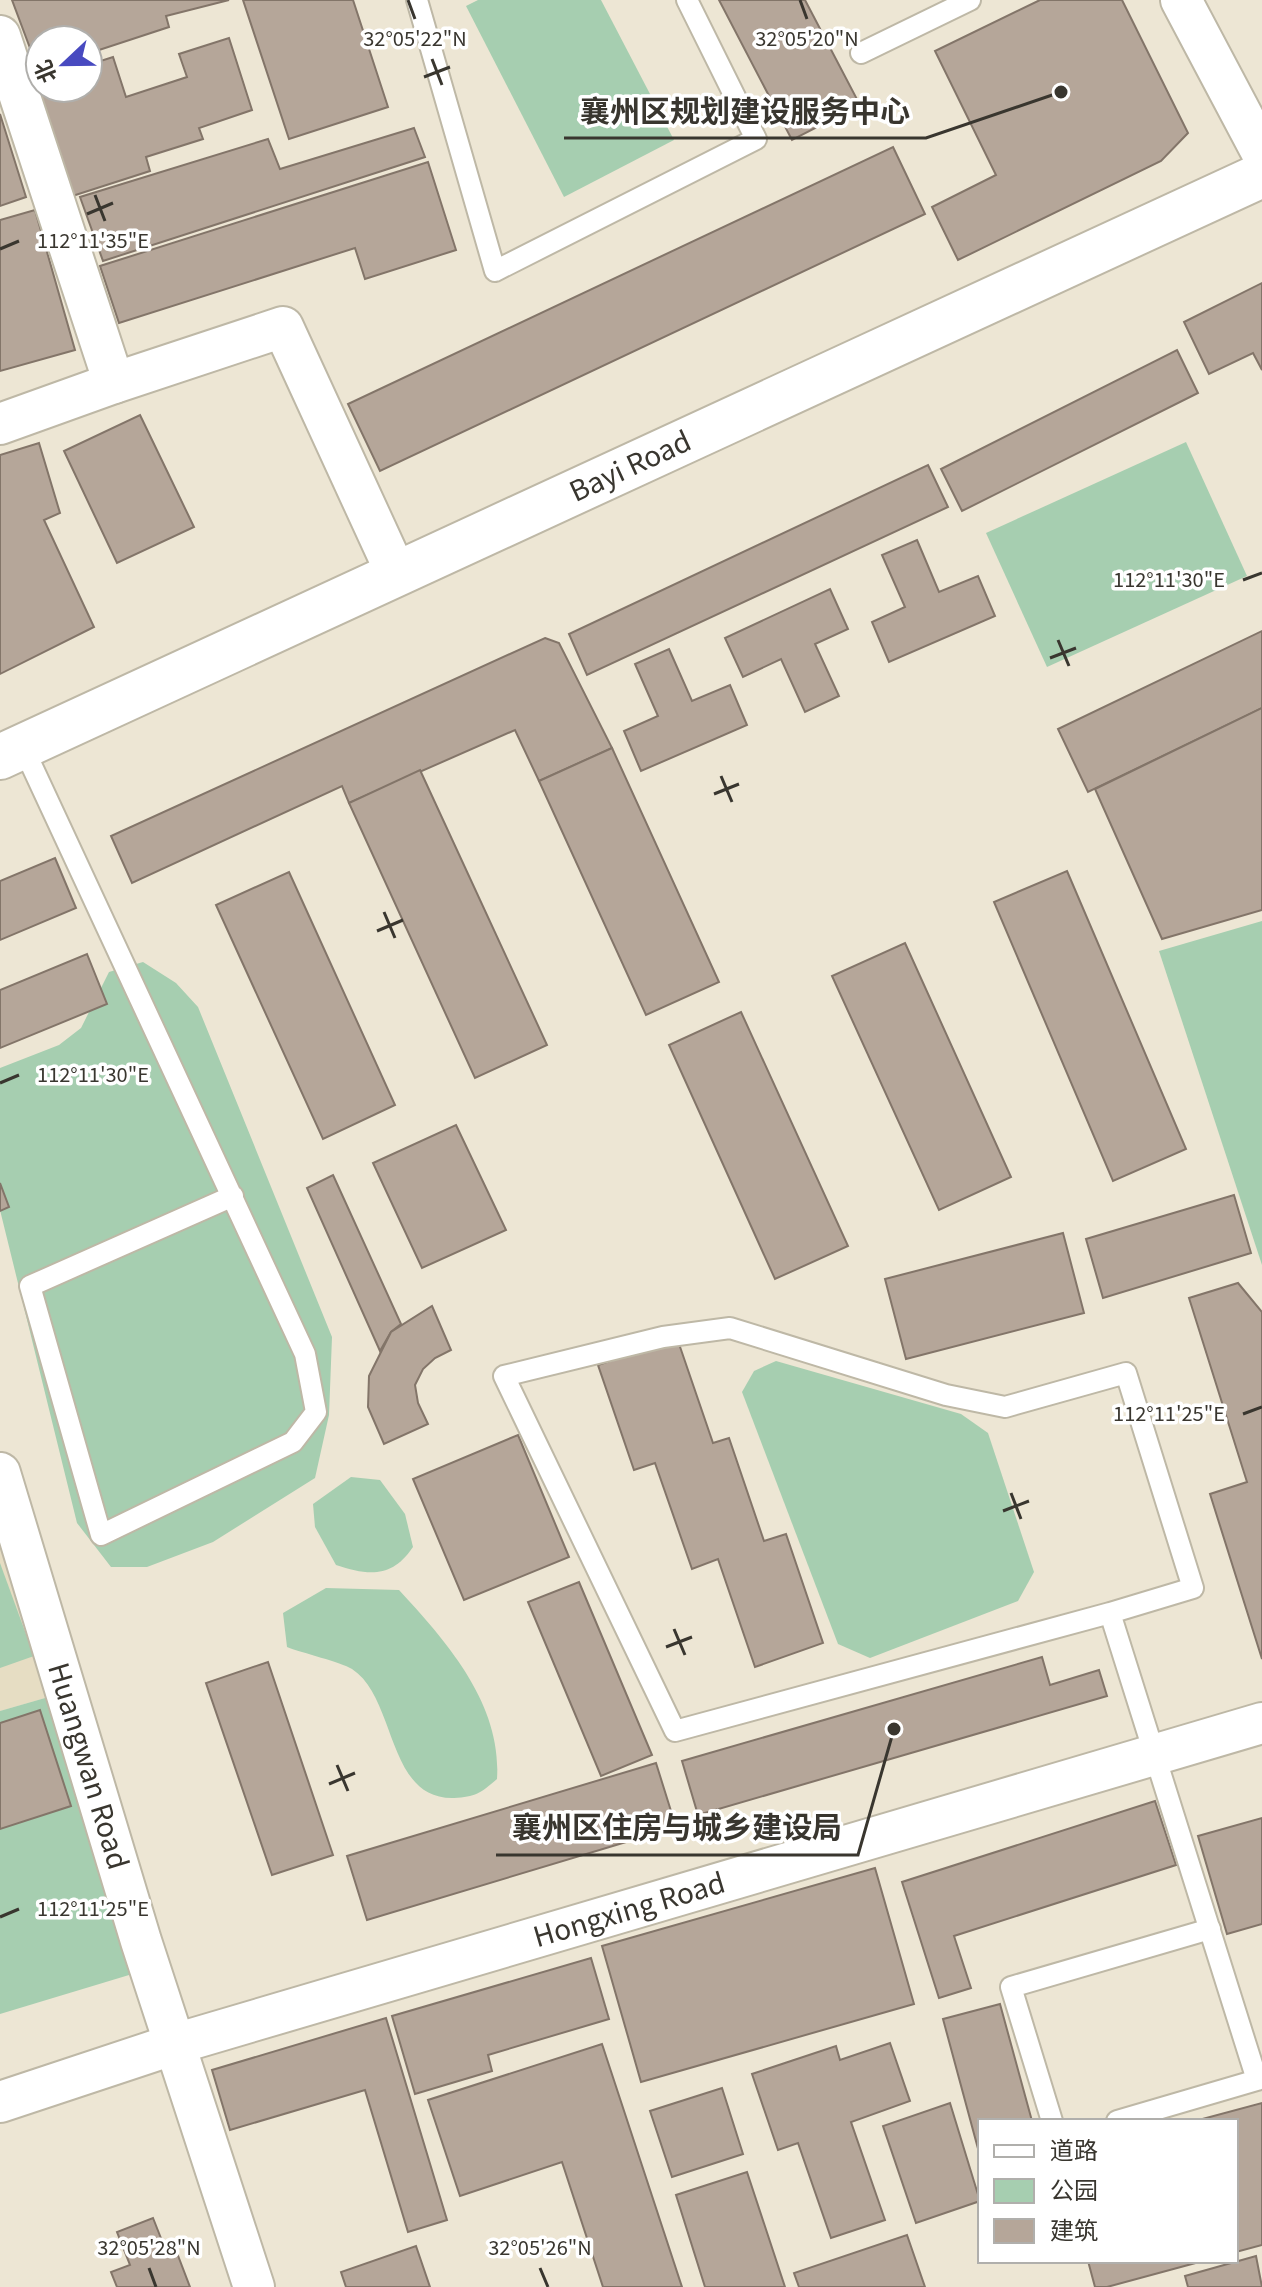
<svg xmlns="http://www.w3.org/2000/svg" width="1262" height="2287" viewBox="0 0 1262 2287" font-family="Georgia,'Noto Sans SC',serif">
<rect width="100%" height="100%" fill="#ede6d4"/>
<path fill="#e6ddc3" d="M0 1522 52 1696 0 1711Z"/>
<g fill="#a6ceb0">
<path d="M478 0H601L674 140 564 197 466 6Z"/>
<path d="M1186 442 1247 576 1047 667 986 533Z"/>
<path d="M1262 921V1265L1159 951Z"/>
<path d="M143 962 176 983 198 1007 332 1337 329 1415 315 1478 213 1542 147 1567H111L77 1523 0 1210V1068L59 1045 81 1028 109 972Z"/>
<path d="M776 1361 961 1414 988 1433 1034 1572 1018 1601 870 1658 838 1644 742 1392 754 1371Z"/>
<path d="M351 1477 380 1480 405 1514 413 1547C392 1578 369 1576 336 1565L315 1527 313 1504Z"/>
<path d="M0 1563 34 1656 0 1668Z"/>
<path d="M326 1588 399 1590C447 1642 502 1704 497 1779 481 1793 475 1797 454 1798 386 1800 397 1698 352 1669 341 1662 302 1653 287 1647L283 1613Z"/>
<path d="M52 1696 139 1972 0 2014V1711Z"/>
</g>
<g fill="#b5a699" stroke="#837569" stroke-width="2">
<path d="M12 0H229L166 16 169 27 90 53 85 38 40 40V54L33 56Z"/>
<path d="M243 0H353L388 107 289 139Z"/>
<path d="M719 0H805L860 105 792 140Z"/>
<path d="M1040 0H1122L1188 133 1161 161 958 260 932 207 996 175 935 51Z"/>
<path d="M229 38 252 110 199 128 203 139 146 157 150 171 60 200 22 86 40 81V88H88V65L113 57 126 97 187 77 179 54Z"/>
<path d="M0 114 26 197 0 206Z"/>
<path d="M414 128 425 157 103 261 80 197 268 139 280 169Z"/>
<path d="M893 147 925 214 380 471 348 404Z"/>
<path d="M428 162 456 250 365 279 355 248 119 323 100 266Z"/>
<path d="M35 210 75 350 0 371V220Z"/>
<path d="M1262 283V370L1253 353 1209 374 1184 322Z"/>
<path d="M1177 350 1198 393 962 511 941 469Z"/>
<path d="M140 415 194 527 117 563 64 451Z"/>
<path d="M39 443 60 513 44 520 94 627 0 674V455Z"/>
<path d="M928 465 948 507 587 675 569 634Z"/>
<path d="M917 540 939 592 978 576 995 616 889 662 872 622 905 607 882 555Z"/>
<path d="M830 589 848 629 815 644 839 696 805 712 781 659 743 677 725 638Z"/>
<path d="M1262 631V708L1088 792 1058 729Z"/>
<path d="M545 638 559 643 612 748 539 781 515 730 349 803 342 786 132 883 111 836Z"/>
<path d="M669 649 692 701 730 685 747 725 641 771 624 731 658 716 635 664Z"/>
<path d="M1262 708V910L1162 939 1095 789Z"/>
<path d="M612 748 719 982 646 1015 539 781Z"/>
<path d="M420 770 547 1045 475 1078 349 803Z"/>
<path d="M55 858 76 908 0 940V881Z"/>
<path d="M1067 871 1186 1149 1113 1181 994 902Z"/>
<path d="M289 872 395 1105 323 1139 216 905Z"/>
<path d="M905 943 1011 1177 939 1210 832 976Z"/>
<path d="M87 954 107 1004 0 1048V990Z"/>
<path d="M741 1012 848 1246 775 1279 669 1045Z"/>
<path d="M456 1125 506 1230 422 1268 373 1163Z"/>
<path d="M333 1175 401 1324 391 1332 380 1351 307 1188Z"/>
<path d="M0 1183 9 1207 0 1211Z"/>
<path d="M1234 1195 1251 1253 1103 1298 1086 1239Z"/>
<path d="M1063 1233 1084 1313 906 1359 885 1279Z"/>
<path d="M1238 1283 1262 1312V1659L1210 1494 1247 1482 1189 1298Z"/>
<path d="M432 1306 451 1350 435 1358 423 1369 415 1385 418 1403 428 1424 384 1444 368 1407 369 1376 391 1332Z"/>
<path d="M677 1338 713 1443 729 1438 764 1541 786 1534 823 1643 755 1667 718 1559 692 1569 655 1463 634 1470 598 1365Z"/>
<path d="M518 1435 569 1557 464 1600 413 1479Z"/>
<path d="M579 1582 652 1755 601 1776 528 1602Z"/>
<path d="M1042 1657 1050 1685 1099 1670 1107 1696 698 1815 682 1761Z"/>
<path d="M268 1662 333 1855 272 1875 206 1683Z"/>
<path d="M40 1710 71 1806 0 1829V1723Z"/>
<path d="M656 1763 676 1827 367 1920 347 1856Z"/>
<path d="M1155 1801 1176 1865 954 1936 971 1988 939 1998 902 1882Z"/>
<path d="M1262 1818V1924L1227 1934 1198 1836Z"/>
<path d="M875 1868 914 2004 641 2082 602 1946Z"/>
<path d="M591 1958 609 2019 488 2055 492 2071 415 2094 392 2016Z"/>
<path d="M1000 2004 1032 2121H980V2156L943 2019Z"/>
<path d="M386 2018 447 2220 408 2232 365 2090 230 2130 212 2070Z"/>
<path d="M890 2043 910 2101 851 2122 885 2220 831 2238 798 2143 778 2150 752 2074 836 2046 840 2060Z"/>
<path d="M602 2044 682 2287H603L562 2162 460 2196 428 2100Z"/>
<path d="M722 2088 743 2154 672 2177 650 2111Z"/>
<path d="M950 2103 980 2201 916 2223 883 2126Z"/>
<path d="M1262 2103V2245L1236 2252V2121H1195Z"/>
<path d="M747 2172 785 2287H705L676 2195Z"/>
<path d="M153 2218 168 2256 177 2253 190 2287H117L111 2272 130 2265 117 2232Z"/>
<path d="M907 2235 925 2287H799L794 2273Z"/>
<path d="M416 2246 430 2287H346L341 2272Z"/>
<path d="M1256 2256 1262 2287H1188L1185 2276Z"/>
<path d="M1088 2261H1203L1107 2287H1095Z"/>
</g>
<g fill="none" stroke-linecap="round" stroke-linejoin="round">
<defs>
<g id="service">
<path d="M417 0 495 271 756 139 687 0"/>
<path d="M861 53 970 0"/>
<path d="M23 747 305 1354 316 1412 293 1442 101 1535 30 1286 233 1196"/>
<path d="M1110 1613 675 1731 504 1376 663 1337 730 1328 946 1395 1005 1407 1126 1373 1193 1588 1110 1613 1257 2080 1117 2121"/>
<path d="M1052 2121 1011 1987 1210 1929"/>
</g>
<g id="minor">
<path d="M1181 0 1262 153"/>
<path d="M0 36 114 383 283 327 396 573"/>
<path d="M0 424 114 383"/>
<path id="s1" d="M0 1473 141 1941 254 2287"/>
<path id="s2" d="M0 2102 175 2044 1262 1723"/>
</g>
<g id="tertiary">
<path id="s3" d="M0 757 1262 175"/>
</g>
</defs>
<use href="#service" stroke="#beb8a6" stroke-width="24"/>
<use href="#minor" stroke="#beb8a6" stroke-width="44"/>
<use href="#tertiary" stroke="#beb8a6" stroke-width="48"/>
<use href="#service" stroke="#fff" stroke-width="20"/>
<use href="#minor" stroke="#fff" stroke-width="40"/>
<use href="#tertiary" stroke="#fff" stroke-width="44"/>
</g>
<path fill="none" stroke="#39362f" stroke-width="3" d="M408 0 415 19M800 0 807 19M432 59 442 85M424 77 450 67M95 195 105 221M87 214 113 203M0 249 19 241M1243 580 1262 573M1058 640 1069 666M1050 658 1076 648M721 776 732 802M714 794 739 784M384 912 395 938M377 931 403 920M0 1083 19 1075M1243 1414 1262 1407M1011 1493 1021 1519M1003 1511 1029 1501M674 1629 685 1655M666 1647 692 1637M337 1765 348 1791M329 1784 355 1773M0 1917 19 1909M149 2268 156 2287M540 2268 548 2287"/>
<g text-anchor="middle" stroke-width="7" stroke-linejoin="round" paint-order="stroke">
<g font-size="28" fill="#39362f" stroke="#fff">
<text dy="10" stroke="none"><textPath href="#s3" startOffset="694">Bayi Road</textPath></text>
<text dy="10" stroke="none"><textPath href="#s1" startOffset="306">Huangwan Road</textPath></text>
<text dy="10" stroke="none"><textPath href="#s2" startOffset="658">Hongxing Road</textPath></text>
</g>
</g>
<g font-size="20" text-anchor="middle" fill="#39362f" stroke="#fff" stroke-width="7" stroke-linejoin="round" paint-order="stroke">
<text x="415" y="46">32°05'22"N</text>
<text x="807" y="46">32°05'20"N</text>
<text x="93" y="248">112°11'35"E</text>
<text x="1169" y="587">112°11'30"E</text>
<text x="93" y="1082">112°11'30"E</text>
<text x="1169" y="1421">112°11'25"E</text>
<text x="93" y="1916">112°11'25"E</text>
<text x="149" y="2255">32°05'28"N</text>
<text x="540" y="2255">32°05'26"N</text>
</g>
<path fill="none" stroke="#39362f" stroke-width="3" d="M1061 92L926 138H564M894 1729L858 1855H496"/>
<g fill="#39362f" stroke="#fff" stroke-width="3">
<circle cx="1061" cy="92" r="8"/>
<circle cx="894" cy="1729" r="8"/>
</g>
<g font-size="30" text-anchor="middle" font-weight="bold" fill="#39362f" stroke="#fff" stroke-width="7" stroke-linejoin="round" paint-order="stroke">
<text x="745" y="122">襄州区规划建设服务中心</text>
<text x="677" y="1838">襄州区住房与城乡建设局</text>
</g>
<rect x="978" y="2119" width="260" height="144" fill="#ffffff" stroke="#b0afac" stroke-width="2"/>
<rect x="994" y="2145" width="40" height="12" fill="#ffffff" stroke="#b0afac" stroke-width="2"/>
<text x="1050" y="2159" font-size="24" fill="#39362f">道路</text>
<rect x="994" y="2179" width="40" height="24" fill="#a6ceb0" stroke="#b0afac" stroke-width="2"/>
<text x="1050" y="2199" font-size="24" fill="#39362f">公园</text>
<rect x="994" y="2219" width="40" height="24" fill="#b5a699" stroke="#b0afac" stroke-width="2"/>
<text x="1050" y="2239" font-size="24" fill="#39362f">建筑</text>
<g transform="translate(64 64) rotate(248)"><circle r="38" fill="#ffffff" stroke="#b0afac" stroke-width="2"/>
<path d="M0-6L14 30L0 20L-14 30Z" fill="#484ac0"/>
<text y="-12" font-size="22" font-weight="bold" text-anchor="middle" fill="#39362f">北</text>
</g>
</svg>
